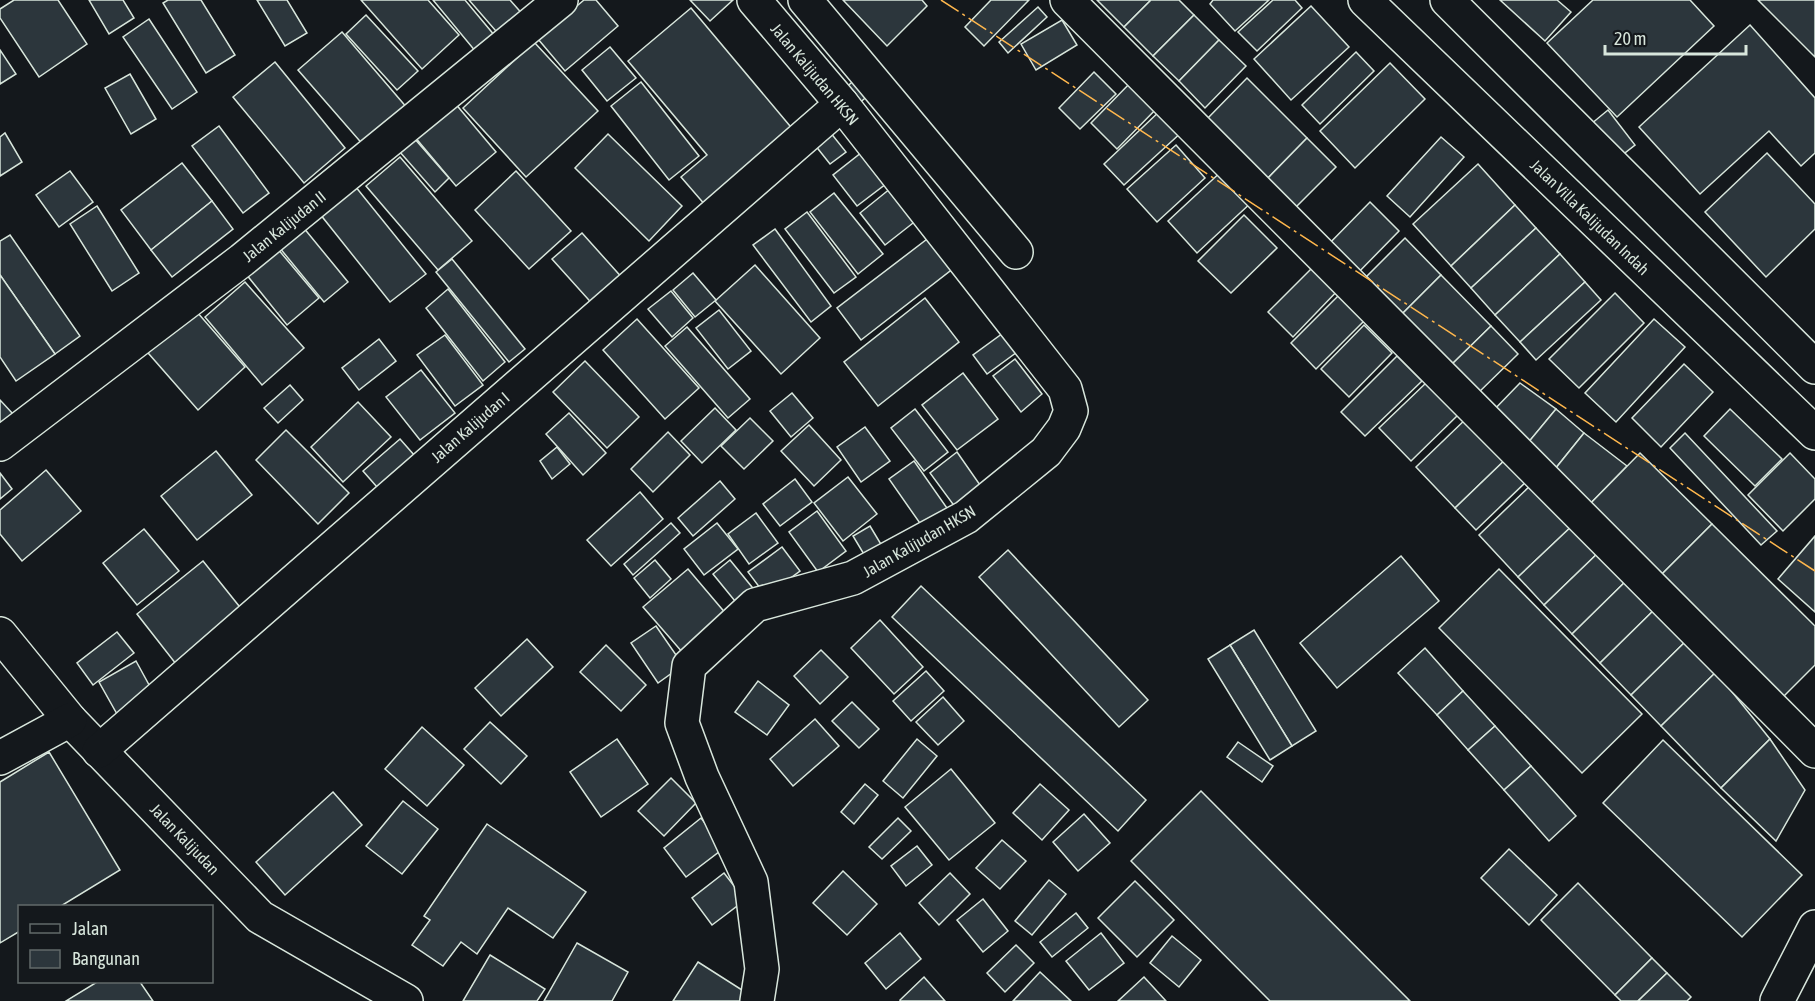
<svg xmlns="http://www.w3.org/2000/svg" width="1815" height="1001" viewBox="0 0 1815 1001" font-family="'Asap Condensed',sans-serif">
<rect width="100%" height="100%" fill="#14181c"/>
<g fill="#2c363c" stroke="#d8e6dc" stroke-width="1.5">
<path d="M14 0H58L87 44 39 77 0 18V9Z"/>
<path d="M89 0H123L134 18 109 34Z"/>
<path d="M168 0H201L235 55 206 73 163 3Z"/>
<path d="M257 0H287L307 33 285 46Z"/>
<path d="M361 0H428L459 35 422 69Z"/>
<path d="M433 0H465L500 42 481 58Z"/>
<path d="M469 0H510L525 17 502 38Z"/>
<path d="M584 0H596L618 26 565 71 538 39Z"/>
<path d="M690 0H733L710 21Z"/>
<path d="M843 0H922L927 6 887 46Z"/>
<path d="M991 0H1029L984 46 965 27Z"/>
<path d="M1097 0H1151L1124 27Z"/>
<path d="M1151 0H1179L1194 15 1153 56 1124 27Z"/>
<path d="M1213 0H1269L1235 31 1210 4Z"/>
<path d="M1273 0H1295L1302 8 1257 51 1238 32Z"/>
<path d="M1500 0H1557L1571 12 1545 41Z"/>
<path d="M1593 0H1690L1714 26 1617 117 1547 43Z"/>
<path d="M1758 0H1815V57Z"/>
<path d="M1311 6 1349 47 1291 100 1254 59Z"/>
<path d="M1038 7 1047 17 1008 53 999 42Z"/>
<path d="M691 8 795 132 706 206 681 177 707 155 628 61Z"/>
<path d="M366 15 418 71 397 90 346 34Z"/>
<path d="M1194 15 1219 40 1179 81 1153 56Z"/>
<path d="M149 19 197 92 172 109 123 37Z"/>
<path d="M1062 20 1077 45 1036 70 1021 44Z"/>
<path d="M1750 25 1815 98V153L1801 166 1769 131 1700 194 1639 127Z"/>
<path d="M342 32 408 109 365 147 298 70Z"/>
<path d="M1219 40 1246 66 1205 108 1179 81Z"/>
<path d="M534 42 598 111 526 177 463 108Z"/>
<path d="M610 47 636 78 607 101 582 70Z"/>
<path d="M0 50 16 74 0 84Z"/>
<path d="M1356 52 1374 71 1320 124 1302 105Z"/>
<path d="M275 62 345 148 304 183 233 97Z"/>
<path d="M1390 63 1425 99 1355 168 1320 131Z"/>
<path d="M1094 72 1116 94 1080 129 1059 108Z"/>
<path d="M130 74 156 119 131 134 105 88Z"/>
<path d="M859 76 872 92 855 107 842 91Z"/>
<path d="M1247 78 1307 138 1267 179 1207 119Z"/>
<path d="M1133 80 1159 106 1117 149 1091 123Z"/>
<path d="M641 82 699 156 669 180 611 106Z"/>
<path d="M454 102 496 152 456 186 414 136Z"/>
<path d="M1163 108 1184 130 1124 185 1104 164Z"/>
<path d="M1608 110 1635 145 1612 163 1585 129Z"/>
<path d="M219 126 269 193 243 213 192 146Z"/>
<path d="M826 127 846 152 830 164 811 140Z"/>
<path d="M407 130 449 178 435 192 392 143Z"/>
<path d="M5 133 22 162 0 176V137Z"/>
<path d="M608 134 682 206 649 241 575 168Z"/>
<path d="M1441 137 1464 157 1410 217 1387 196Z"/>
<path d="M1307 138 1336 167 1296 207 1267 179Z"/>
<path d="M871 145 895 177 857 206 833 175Z"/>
<path d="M1176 145 1205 178 1157 222 1127 189Z"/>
<path d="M1767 153 1815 204V229L1766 277 1705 212Z"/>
<path d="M400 157 472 241 438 270 366 186Z"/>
<path d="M182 163 212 201 151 250 121 210Z"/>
<path d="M1478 164 1515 205 1451 266 1413 224Z"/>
<path d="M1225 168 1254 200 1197 253 1168 221Z"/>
<path d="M70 171 93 202 59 227 36 195Z"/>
<path d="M516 171 571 231 529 269 475 210Z"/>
<path d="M351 181 426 274 390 302 316 209Z"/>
<path d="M896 184 922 216 885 245 860 213Z"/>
<path d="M834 193 883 254 858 274 810 212Z"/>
<path d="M212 201 233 229 172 277 151 250Z"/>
<path d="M1370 202 1399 231 1351 280 1322 251Z"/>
<path d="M1515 205 1536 228 1471 288 1451 266Z"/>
<path d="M97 206 139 273 112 291 70 224Z"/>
<path d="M807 212 856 277 834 293 785 229Z"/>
<path d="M1244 215 1277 248 1231 293 1198 261Z"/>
<path d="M303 227 348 282 324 302 279 247Z"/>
<path d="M1536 228 1560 254 1495 315 1471 288Z"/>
<path d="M775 229 831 306 811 322 753 245Z"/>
<path d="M582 233 625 281 596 308 552 259Z"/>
<path d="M935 233 959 264 861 340 837 308Z"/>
<path d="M10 235 80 336 55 354 0 275V241Z"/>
<path d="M1405 238 1441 275 1398 318 1362 281Z"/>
<path d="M277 248 319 298 287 325 246 274Z"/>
<path d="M1560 254 1585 282 1520 342 1495 315Z"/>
<path d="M452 259 525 349 509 362 436 272Z"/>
<path d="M1318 262 1342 286 1293 337 1268 312Z"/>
<path d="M755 265 820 338 781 374 715 301Z"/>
<path d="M693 273 716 300 695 317 673 290Z"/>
<path d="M0 275 55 354 16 381 0 357Z"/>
<path d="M1441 275 1491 326 1447 369 1398 318Z"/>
<path d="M245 282 304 348 262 385 205 317Z"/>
<path d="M1585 282 1601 300 1536 360 1520 342Z"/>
<path d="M448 289 505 362 483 381 426 308Z"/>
<path d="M671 291 693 318 672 337 648 309Z"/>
<path d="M1615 293 1644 323 1579 388 1549 359Z"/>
<path d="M1340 294 1365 320 1316 369 1291 343Z"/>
<path d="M925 298 959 342 878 406 844 362Z"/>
<path d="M190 304 245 367 198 410 142 346Z"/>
<path d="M719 310 751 351 728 369 696 328Z"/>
<path d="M637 319 699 388 665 419 603 350Z"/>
<path d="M1654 319 1685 347 1616 422 1585 393Z"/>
<path d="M1364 325 1392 353 1349 397 1321 369Z"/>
<path d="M1491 326 1518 354 1474 397 1447 369Z"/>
<path d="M687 327 750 399 728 418 665 346Z"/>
<path d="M1010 328 1024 347 987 374 973 355Z"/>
<path d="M445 335 483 385 455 406 417 355Z"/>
<path d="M379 339 396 361 359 390 342 368Z"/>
<path d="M1397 356 1422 381 1365 436 1341 412Z"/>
<path d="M1015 359 1042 394 1021 412 993 376Z"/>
<path d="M585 361 639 417 607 448 553 392Z"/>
<path d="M1684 364 1713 392 1661 447 1632 418Z"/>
<path d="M421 370 455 413 420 440 386 397Z"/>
<path d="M963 373 998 419 957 450 922 405Z"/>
<path d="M1427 382 1458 415 1411 461 1379 428Z"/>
<path d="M1520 383 1556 409 1522 450 1489 415Z"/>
<path d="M290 385 303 400 278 423 264 408Z"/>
<path d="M792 393 813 418 791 437 770 411Z"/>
<path d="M0 400 13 414 0 427Z"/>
<path d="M358 402 391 437 343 482 311 447Z"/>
<path d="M715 408 736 430 702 463 681 441Z"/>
<path d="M915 409 948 452 924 471 891 428Z"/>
<path d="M1556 409 1584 433 1551 474 1522 450Z"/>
<path d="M1730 409 1782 459 1755 486 1704 436Z"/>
<path d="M569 413 606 453 583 475 546 434Z"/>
<path d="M1470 415 1509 456 1455 508 1416 467Z"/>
<path d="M750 418 773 441 744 469 721 446Z"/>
<path d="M809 425 841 460 814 486 781 451Z"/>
<path d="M865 427 890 461 861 482 837 447Z"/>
<path d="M286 430 349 493 318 524 256 460Z"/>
<path d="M668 432 690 455 653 492 631 469Z"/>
<path d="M1584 433 1627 466 1584 510 1551 474Z"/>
<path d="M1685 433 1777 531 1761 545 1670 448Z"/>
<path d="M400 439 422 464 384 495 363 471Z"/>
<path d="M557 447 570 464 552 479 540 461Z"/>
<path d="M216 451 252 495 197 540 161 496Z"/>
<path d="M957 452 987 495 961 515 930 473Z"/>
<path d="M1640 453 1712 524 1655 581 1584 510Z"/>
<path d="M1790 453 1815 479V499L1783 531 1748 495Z"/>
<path d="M1509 456 1530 478 1476 530 1455 508Z"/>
<path d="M914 461 949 511 924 529 889 479Z"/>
<path d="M46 470 81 511 22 561 0 534V510Z"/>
<path d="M0 473 12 489 0 499Z"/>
<path d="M848 477 877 514 843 541 814 503Z"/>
<path d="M795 479 812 502 780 526 763 504Z"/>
<path d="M720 481 735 499 693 536 678 518Z"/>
<path d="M1534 482 1574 524 1518 577 1479 535Z"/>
<path d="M640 492 663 519 611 566 587 540Z"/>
<path d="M817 511 846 551 818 572 789 532Z"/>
<path d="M756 513 778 543 749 564 728 534Z"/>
<path d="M671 523 680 533 633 575 624 564Z"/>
<path d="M717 523 738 549 704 575 684 549Z"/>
<path d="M1574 524 1600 551 1544 605 1518 577Z"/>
<path d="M1712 524 1815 626V665L1778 702 1655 581Z"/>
<path d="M870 526 885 551 868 561 853 536Z"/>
<path d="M144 529 179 571 137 605 103 563Z"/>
<path d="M1815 536V612L1778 579Z"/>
<path d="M782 547 800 571 766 596 748 572Z"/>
<path d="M1008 550 1148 700 1119 727 979 577Z"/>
<path d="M1600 551 1627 580 1572 634 1544 605Z"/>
<path d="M1401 556 1439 601 1337 688 1300 643Z"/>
<path d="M655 560 671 579 650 598 634 578Z"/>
<path d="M730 560 756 592 739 606 713 574Z"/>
<path d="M203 561 243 611 176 664 137 614Z"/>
<path d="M688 569 727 615 683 653 643 607Z"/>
<path d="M1499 569 1642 714 1582 773 1439 628Z"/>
<path d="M1627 580 1655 609 1600 663 1572 634Z"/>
<path d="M921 586 1146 800 1118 831 892 617Z"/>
<path d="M1655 609 1686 641 1631 695 1600 663Z"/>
<path d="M880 620 923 667 894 694 851 648Z"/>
<path d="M656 626 683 665 658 683 631 643Z"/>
<path d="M1254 630 1316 731 1292 746 1230 645Z"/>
<path d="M117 632 134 653 93 685 77 663Z"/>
<path d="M527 639 553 667 501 716 475 688Z"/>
<path d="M1686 641 1716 672 1661 726 1631 695Z"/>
<path d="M606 645 646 685 621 711 580 672Z"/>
<path d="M1230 645 1292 746 1270 760 1208 659Z"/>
<path d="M1425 648 1463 691 1437 715 1398 673Z"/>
<path d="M821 650 848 677 820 704 794 676Z"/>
<path d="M136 661 154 694 117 714 99 682Z"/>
<path d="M926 671 944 691 911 721 893 701Z"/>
<path d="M1716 672 1770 739 1721 788 1661 726Z"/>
<path d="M758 681 789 705 767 735 735 712Z"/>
<path d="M1463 691 1495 726 1468 750 1437 715Z"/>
<path d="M943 697 964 721 938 745 916 722Z"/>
<path d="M852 702 879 729 859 748 832 721Z"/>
<path d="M815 719 839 746 793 786 770 759Z"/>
<path d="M490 722 527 756 501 784 464 749Z"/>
<path d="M1495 726 1531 766 1504 790 1468 750Z"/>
<path d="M422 727 464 765 427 806 385 769Z"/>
<path d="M617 739 648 784 601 817 570 772Z"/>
<path d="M917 739 937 756 903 798 883 781Z"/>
<path d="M1770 739 1805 790 1776 841 1721 788Z"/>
<path d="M1663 740 1802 875 1742 937 1603 803Z"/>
<path d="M1238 742 1273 766 1262 782 1227 757Z"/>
<path d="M49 752 120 870 61 906H20V931L0 943V782Z"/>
<path d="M1531 766 1576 816 1549 841 1504 790Z"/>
<path d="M951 769 995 823 949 860 905 807Z"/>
<path d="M671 778 696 803 664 836 638 811Z"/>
<path d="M865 784 878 795 854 824 841 812Z"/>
<path d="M1040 784 1069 810 1042 840 1013 813Z"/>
<path d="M1201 791 1410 1001H1270L1131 861Z"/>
<path d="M333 792 362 825 285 895 256 862Z"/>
<path d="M403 801 438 829 402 874 366 846Z"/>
<path d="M1084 814 1110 843 1078 871 1053 842Z"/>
<path d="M701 818 724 848 686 877 664 848Z"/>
<path d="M898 818 911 831 882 859 869 847Z"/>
<path d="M487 824 586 892 553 938 508 908 477 954 461 942 443 966 412 945 430 920 424 916Z"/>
<path d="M1002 840 1026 861 1000 889 976 868Z"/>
<path d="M917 846 932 865 906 886 891 866Z"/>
<path d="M1509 849 1557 895 1529 925 1481 878Z"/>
<path d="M843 871 877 904 847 935 813 903Z"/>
<path d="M724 873 745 900 712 925 692 898Z"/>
<path d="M950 873 970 894 939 925 919 903Z"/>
<path d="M1049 880 1066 894 1032 935 1015 921Z"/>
<path d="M1135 881 1174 920 1137 957 1098 918Z"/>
<path d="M1578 883 1652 958 1615 995 1541 920Z"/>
<path d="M983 899 1008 931 983 952 957 920Z"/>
<path d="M1076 913 1088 928 1052 957 1040 942Z"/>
<path d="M900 933 921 959 886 989 865 963Z"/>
<path d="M1101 933 1124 963 1089 990 1066 961Z"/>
<path d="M1172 936 1201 960 1179 987 1150 963Z"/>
<path d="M577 943 628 972 612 1001H544Z"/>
<path d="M1016 945 1034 963 1005 992 987 973Z"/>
<path d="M490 955 545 989 537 1001H463Z"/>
<path d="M1652 958 1667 973 1638 1001H1621L1615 995Z"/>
<path d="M698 962 753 997 750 1001H673Z"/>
<path d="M1040 972 1071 1001H1013Z"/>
<path d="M1667 973 1691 997 1687 1001H1638Z"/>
<path d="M924 977 945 1001H900V1000Z"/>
<path d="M1144 977 1166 1001H1118Z"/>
<path d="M97 982H140L153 1001H66Z"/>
</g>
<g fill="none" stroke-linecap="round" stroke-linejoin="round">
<defs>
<g id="street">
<path d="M754 0 842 104 1065 389 1071 411 1064 428 1046 452 966 517 853 578 755 605 689 666 682 723 702 777 751 882 762 969 757 1001"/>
<path d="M805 0 1016 252"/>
<path d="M1067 0 1815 751"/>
<path d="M1365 0 1815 433"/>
<path d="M1447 0 1815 367"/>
<path d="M0 444 242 260 561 0"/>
<path d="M0 634 70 720 260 917 406 1001"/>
<path d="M99 751 842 104"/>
<path d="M0 758 70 720"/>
</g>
<path id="secondary" d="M1777 1001 1815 927"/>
</defs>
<use href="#street" stroke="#d8e6dc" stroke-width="36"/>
<use href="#secondary" stroke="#d8e6dc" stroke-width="36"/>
<use href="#street" stroke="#14181c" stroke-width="33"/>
<use href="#secondary" stroke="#14181c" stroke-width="33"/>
<path stroke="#ffb74d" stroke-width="1.5" stroke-dasharray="21 4.5 3 4.5" stroke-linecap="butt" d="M941 0 1815 571"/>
</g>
<g text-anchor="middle" stroke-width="4.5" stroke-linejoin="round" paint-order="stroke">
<g font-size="16" fill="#d8e6dc" stroke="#14181c">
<text transform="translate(815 74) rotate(50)" y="6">Jalan Kalijudan HKSN</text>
<text transform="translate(1590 217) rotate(44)" y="6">Jalan Villa Kalijudan Indah</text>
<text transform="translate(284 226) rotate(-39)" y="6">Jalan Kalijudan II</text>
<text transform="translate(470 427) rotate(-41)" y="6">Jalan Kalijudan I</text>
<text transform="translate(919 541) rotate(-30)" y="6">Jalan Kalijudan HKSN</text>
<text transform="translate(185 839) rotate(46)" y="6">Jalan Kalijudan</text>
</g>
</g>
<rect x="18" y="905" width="195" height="78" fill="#14181c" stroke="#626a69" stroke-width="1.5"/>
<rect x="30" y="924" width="30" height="9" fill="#14181c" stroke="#626a69" stroke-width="1.5"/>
<text x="72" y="935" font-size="18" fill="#d8e6dc">Jalan</text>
<rect x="30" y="950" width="30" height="18" fill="#2c363c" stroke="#626a69" stroke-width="1.5"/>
<text x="72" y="965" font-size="18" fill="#d8e6dc">Bangunan</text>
<path d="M1605 45v9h141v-9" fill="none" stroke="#d8e6dc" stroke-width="3"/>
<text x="1614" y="45" font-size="18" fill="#d8e6dc" stroke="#14181c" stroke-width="4.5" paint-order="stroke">20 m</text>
</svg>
